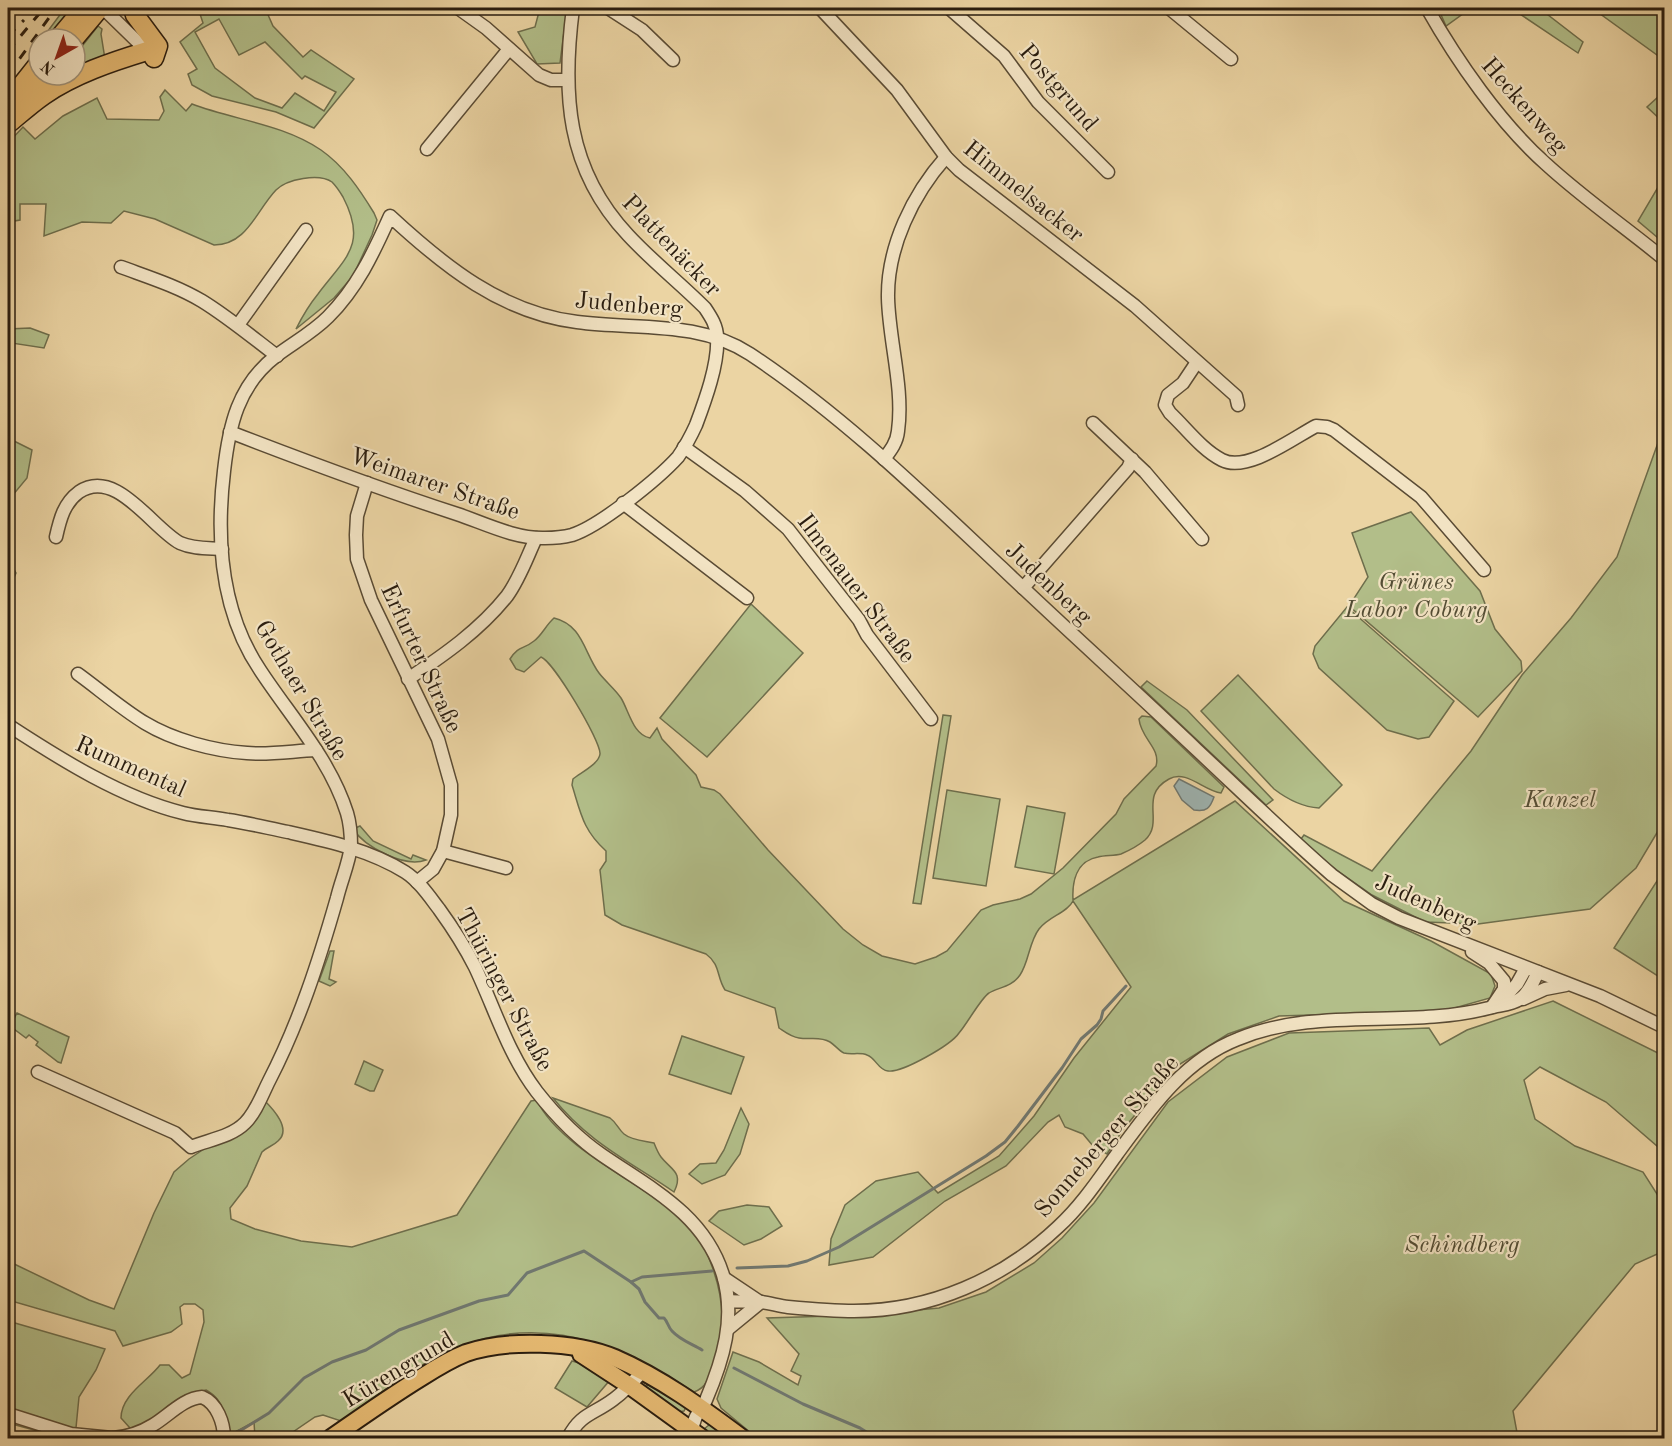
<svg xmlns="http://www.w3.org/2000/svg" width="1672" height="1446" viewBox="0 0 1672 1446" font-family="'Old Standard TT',serif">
<rect width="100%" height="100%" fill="#ebd4a3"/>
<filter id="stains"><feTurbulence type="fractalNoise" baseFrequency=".00333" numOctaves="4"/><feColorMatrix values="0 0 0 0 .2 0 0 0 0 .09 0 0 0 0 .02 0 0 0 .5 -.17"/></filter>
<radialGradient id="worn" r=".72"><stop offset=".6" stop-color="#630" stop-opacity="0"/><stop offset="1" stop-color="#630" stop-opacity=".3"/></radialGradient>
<g fill="#b2be89" stroke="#6e6e4c" stroke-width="1.5" fill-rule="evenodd">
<path d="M65 8H71L48 39H42Z"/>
<path d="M198 8H265L273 26 303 57 311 50 354 79 314 128 276 112 212 96 192 85 188 74 197 69 180 42 203 23ZM219 19 239 55 265 42 302 79 305 76 336 92 324 111 295 93 282 108 255 98 215 68 195 32Z"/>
<path d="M540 8H567L560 63 537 64 518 32 535 27Z"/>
<path d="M1438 8H1471L1446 26Z"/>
<path d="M1511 8H1539L1583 42 1578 53Z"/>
<path d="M1592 8H1664V60Z"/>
<path d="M98 26 102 29 101 34 105 59 75 72V55Z"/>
<path d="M165 90 186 111 192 104C234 120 283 124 321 150 344 166 360 190 374 213L377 220 372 235 353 276 334 298 296 329C302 317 309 305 318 294 345 258 368 245 343 197 340 192 336 186 332 182 319 173 287 179 276 190 256 211 247 245 214 245L155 219 124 211 111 223 82 222 44 236 46 204H20V220L8 222V143L23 127 35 139 63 116 97 98 107 119 159 120 164 111 160 97Z"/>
<path d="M1658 97 1664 101V123L1647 107Z"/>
<path d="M1664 177V243L1638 221Z"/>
<path d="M30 328 49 335 44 348 12 343 8 385V329Z"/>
<path d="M1664 426V821L1636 868 1590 909 1478 924 1425 922 1372 895 1325 862 1301 839 1304 835 1372 871 1471 751 1522 675 1571 618 1617 557Z"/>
<path d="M8 438 32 450 27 478 12 496 8 511Z"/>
<path d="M1411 512 1480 591 1495 629 1521 661 1522 671 1478 717 1349 606 1368 577 1352 533Z"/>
<path d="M8 558 16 573 9 589 10 603 8 611Z"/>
<path d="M751 604 803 653 707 757 660 718Z"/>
<path d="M1347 607 1454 701 1429 737 1418 739 1387 730 1319 668 1313 654 1315 646Z"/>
<path d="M554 618C583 625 584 653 599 673 606 682 615 689 621 698 629 711 633 735 650 738L657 728 662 739 696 775 701 787 714 790 720 794 768 850 843 929 863 945 882 956 915 964 936 957 947 951 981 910 993 905 1020 899 1031 894 1063 868 1116 814 1124 799 1156 766C1161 748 1141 739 1139 719L1142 716 1151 717 1224 787 1221 793C1204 791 1186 769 1169 779 1138 796 1165 822 1145 840 1139 845 1128 851 1121 854 1114 856 1105 855 1098 857 1076 861 1072 882 1073 900L1235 801 1344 901 1431 941 1491 974 1495 986 1490 998 1444 1011 1279 1016 1228 1034 1172 1069 1122 1131 1107 1154 1093 1146 1083 1134 1065 1127 1059 1115 1048 1122 1006 1166 945 1201 873 1257 829 1265 831 1239 845 1205 876 1181 918 1172 938 1193 999 1156 1034 1116 1074 1058 1131 987 1073 901C1067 913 1049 916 1039 929 1029 942 1029 962 1020 975 1011 988 998 987 989 993 981 998 967 1024 959 1033 951 1045 902 1073 888 1071 878 1070 876 1058 867 1055 860 1052 851 1055 844 1053 839 1051 835 1045 830 1042 820 1036 810 1040 799 1038 791 1037 785 1032 779 1028L775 1008 725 990C716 976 721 965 706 954L622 925 605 915 600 870 606 861V851C583 830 581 814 572 785L573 779C580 773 599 764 600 754 601 741 553 661 541 657L524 672 516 669 510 659C519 645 523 650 534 641 542 635 546 625 554 618Z"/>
<path d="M1238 675 1342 785 1319 808C1303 807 1287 799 1274 789L1201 711Z"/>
<path d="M1147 681 1187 710 1273 800 1266 805 1141 687Z"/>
<path d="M943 715 951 716 921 904 913 903Z"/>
<path d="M947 790 1000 799 986 886 933 878Z"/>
<path d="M1027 806 1065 813 1054 874 1015 867Z"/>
<path d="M360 826 373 841 411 859 413 855 426 860C404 868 365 847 353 829Z"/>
<path d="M1664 870V980L1614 948Z"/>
<path d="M330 951H334L329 979 336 982 330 986 319 981Z"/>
<path d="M1553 1001 1664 1056V1152L1606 1102 1540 1067 1524 1080 1535 1119 1575 1146 1643 1172 1664 1205V1251L1635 1264 1513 1411 1518 1438H889L882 1431 888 1438H757L721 1408 717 1399 733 1352 759 1362 798 1385 801 1376 791 1371 799 1354 767 1318 863 1315 939 1308 986 1292 1034 1263 1062 1238 1094 1203 1168 1102 1227 1057 1289 1033 1429 1028 1440 1045 1467 1030Z"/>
<path d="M17 1013 69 1037 61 1063 58 1062 36 1045 38 1042 29 1035 26 1038 10 1026Z"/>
<path d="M682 1036 744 1057 731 1094 669 1074Z"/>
<path d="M364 1061 383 1070 374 1091H370L355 1084Z"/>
<path d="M553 1098 610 1118C617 1123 618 1129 624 1134 631 1140 645 1141 654 1143 656 1148 658 1153 661 1157 671 1170 684 1172 674 1192 629 1161 588 1142 553 1098Z"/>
<path d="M264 1100C273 1109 292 1129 278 1141 273 1146 267 1147 262 1152L247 1186 230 1208 231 1219 255 1229 301 1241 352 1247 457 1215 531 1101 537 1100C556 1144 640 1184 679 1214 705 1235 722 1285 722 1318 722 1333 718 1348 714 1363 710 1375 708 1387 694 1392 606 1336 522 1306 424 1364 396 1381 369 1402 341 1421L323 1415 315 1417 284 1438H255L254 1422 224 1438H181L213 1437C225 1418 227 1402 206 1390L194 1393 162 1417 135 1429 130 1428 121 1418C121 1395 148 1381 160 1365H169L182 1378 190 1374 204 1322 203 1310 195 1304H184L180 1307 182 1324 171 1332 123 1346 115 1331 8 1300V1261L89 1300 114 1309 154 1213 174 1172 189 1159 216 1141Z"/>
<path d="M741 1108 749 1124 740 1154 725 1175 702 1184 689 1174 700 1164 716 1163 724 1150Z"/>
<path d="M747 1205 769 1207 782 1226 761 1239 744 1245 709 1221 719 1211Z"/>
<path d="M8 1321 105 1349 96 1370 79 1397 75 1438H63L8 1423Z"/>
<path d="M572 1361 593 1367 610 1380 587 1407 555 1388Z"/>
<path d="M648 1384H651L686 1407 684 1411 678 1412 645 1388Z"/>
<path d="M709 1425H714L726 1432 722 1438H710L705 1433 704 1429Z"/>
</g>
<path fill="#9eb5b3" stroke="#707871" stroke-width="1.5" d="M1179 779 1214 797C1210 808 1207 812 1194 810L1182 800 1174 786Z"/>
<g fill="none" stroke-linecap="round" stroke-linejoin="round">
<g stroke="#707871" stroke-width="3">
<path d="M737 1268 788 1266 807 1261 839 1247 986 1156 1005 1142 1018 1126 1062 1068 1081 1039 1097 1025 1101 1019 1103 1011 1126 986"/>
<path d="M631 1282 642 1277 712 1271"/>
<path d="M734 1368 803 1404 860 1428 876 1438"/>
<path d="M232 1434 243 1429 269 1413 304 1378 332 1362 366 1350 399 1330 479 1301 508 1295 527 1273 584 1251 631 1282 639 1289 645 1302 659 1318H664C668 1322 668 1327 672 1331 680 1340 692 1344 702 1350"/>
</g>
<defs>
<g id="minor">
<path d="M458 8 486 28 539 75 551 80H567"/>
<path d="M608 8 642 30 673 60"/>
<path d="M820 8 897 90 946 157 959 170 1135 306 1236 396 1238 405"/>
<path d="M949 8 1004 56 1038 102 1108 172"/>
<path d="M1169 8 1231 59"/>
<path d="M1427 8C1457 61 1500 123 1546 164 1583 198 1625 227 1664 259"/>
<path d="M108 13 147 51"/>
<path d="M427 149 509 49"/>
<path d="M121 267C148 277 177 286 202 301 228 317 252 337 277 356"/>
<path d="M238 325 306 230"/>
<path d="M1197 362 1183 383 1168 395 1165 405 1170 413C1186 428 1202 450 1222 460 1247 473 1293 438 1316 426L1327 427 1334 430 1421 497 1484 570"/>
<path d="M1093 423 1145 472 1202 539"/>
<path d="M230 432C305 461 380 489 457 514 484 523 515 539 545 538 553 538 564 537 572 535 600 526 658 479 678 457 685 447 691 436 696 425 705 401 719 363 717 337 717 326 711 317 705 308 680 283 652 261 628 235 566 169 562 93 573 8"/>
<path d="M684 447 745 491 788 529 859 620 867 635 931 719"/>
<path d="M884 459C891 450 897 442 898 431 904 388 889 341 888 298 887 247 913 194 946 157"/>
<path d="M367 483 357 516 356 535 357 559 371 600 438 739 451 785V815L443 851 433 869 417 882"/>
<path d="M623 503 747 598"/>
<path d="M56 537C60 519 64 503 79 492 116 467 152 528 180 543 193 549 208 548 222 549"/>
<path d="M1023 588 1128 468 1132 459"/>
<path d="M78 674C100 690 122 709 145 723 173 740 214 751 247 753 269 755 293 751 316 750"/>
<path d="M408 679C444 655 480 630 507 596 520 578 527 557 536 538"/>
<path d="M8 725C60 759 122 798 183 813 198 817 213 817 228 820 248 823 268 828 288 832 328 841 370 850 405 872 419 881 429 896 439 909 452 927 465 947 475 967 495 1009 508 1054 537 1092 556 1116 577 1138 602 1155 650 1188 704 1214 723 1275 736 1318 723 1360 706 1400 703 1407 697 1413 695 1419 693 1425 692 1430 690 1436"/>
<path d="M443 851 506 868"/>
<path d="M1472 952 1489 963 1504 981V989L1492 1007"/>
<path d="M1523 999 1545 989 1566 985"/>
<path d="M1501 1001 1517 984 1526 968"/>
<path d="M38 1072 175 1133 191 1147C208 1140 231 1137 245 1123 256 1112 262 1095 269 1081 299 1023 319 961 337 898 341 881 349 863 351 846 351 835 350 823 347 813 330 759 290 716 260 670 221 612 216 538 224 471 229 426 238 385 276 356 293 343 312 333 328 317 357 288 373 254 390 216 444 266 502 313 577 322 636 330 698 320 750 354 842 415 922 493 1002 568 1067 630 1133 689 1197 750 1242 792 1286 835 1332 875L1372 904 1399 918 1600 996 1664 1027"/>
<path d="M724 1278 760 1302"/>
<path d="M728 1301C739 1302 750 1301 761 1302 770 1303 779 1306 788 1307 810 1309 832 1311 854 1311 930 1311 1003 1279 1058 1227 1081 1206 1099 1179 1117 1154 1150 1109 1184 1060 1238 1039 1317 1006 1407 1029 1489 1008 1499 1005 1511 1005 1520 999 1529 993 1533 982 1538 972"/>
<path d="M728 1329 761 1302"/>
<path d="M8 1414 71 1434 112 1438"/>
<path d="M113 1438C128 1437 140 1433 153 1425 168 1416 184 1398 202 1397 217 1403 224 1423 224 1438"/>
<path d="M568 1438C581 1413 593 1415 614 1399 625 1391 633 1382 642 1372"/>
</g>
<g id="major">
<path d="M581 1354 630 1386 702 1438"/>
<path d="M331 1438C361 1417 391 1396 422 1377 436 1368 451 1359 466 1353 506 1339 575 1341 615 1358 661 1378 702 1408 742 1438"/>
</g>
<g id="highway">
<path d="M133 8 135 15 158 46 154 58"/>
<path d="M58 39 84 8"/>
<path d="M74 39 100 8"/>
<path d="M8 102 39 63"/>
<path d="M24 103 46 75"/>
<path d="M8 124C20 114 31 104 44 95 75 74 111 62 147 51"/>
</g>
</defs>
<use href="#minor" stroke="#5a4b34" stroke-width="15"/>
<use href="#major" stroke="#2a1d0f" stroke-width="20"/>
<use href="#highway" stroke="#2a1d0f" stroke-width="21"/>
<use href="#minor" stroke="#f2e3c3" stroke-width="12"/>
<use href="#major" stroke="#e6ba72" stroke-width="16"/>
<use href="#highway" stroke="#e6ba72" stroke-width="18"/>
<g stroke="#2a1d0f" stroke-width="3" stroke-dasharray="10 10" stroke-linecap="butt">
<path d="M8 36 24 20"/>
<path d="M8 51 44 8"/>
<path d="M8 75 56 8"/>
</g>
</g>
<g text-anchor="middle" stroke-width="4.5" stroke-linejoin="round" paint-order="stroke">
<g font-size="24" fill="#2a1d0f" stroke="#f2e3c3">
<text transform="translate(1059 87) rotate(49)" y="8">Postgrund</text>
<text transform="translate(1525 105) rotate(49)" y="8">Heckenweg</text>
<text transform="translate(1024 191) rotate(39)" y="8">Himmelsacker</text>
<text transform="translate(672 245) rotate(46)" y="8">Plattenäcker</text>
<text transform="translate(629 304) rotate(5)" y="8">Judenberg</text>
<text transform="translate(435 483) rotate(19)" y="8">Weimarer Straße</text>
<text transform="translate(1049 583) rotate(43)" y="8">Judenberg</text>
<text transform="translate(857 588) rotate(53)" y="8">Ilmenauer Straße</text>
<text transform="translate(422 658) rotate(65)" y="8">Erfurter Straße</text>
<text transform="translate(302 690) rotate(59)" y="8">Gothaer Straße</text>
<text transform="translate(131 766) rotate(24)" y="8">Rummental</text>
<text transform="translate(1426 902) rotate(24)" y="8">Judenberg</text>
<text transform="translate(505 989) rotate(62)" y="8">Thüringer Straße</text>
<text transform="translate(1106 1136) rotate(-49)" y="8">Sonneberger Straße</text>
<text transform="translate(398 1369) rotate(-31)" y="8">Kürengrund</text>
</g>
<g font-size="24" font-style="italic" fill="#534d34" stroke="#f2e3c3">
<text x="1416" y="589">Grünes<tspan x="1416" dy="28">Labor Coburg</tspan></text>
<text x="1560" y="807">Kanzel</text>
<text x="1462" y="1252">Schindberg</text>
</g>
</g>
<rect width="1672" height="1446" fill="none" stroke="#ebd4a3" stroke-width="30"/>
<rect x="9" y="9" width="1654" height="1428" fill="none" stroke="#2a1d0f" stroke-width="3"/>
<rect x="15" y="15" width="1642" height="1416" fill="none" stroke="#2a1d0f" stroke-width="1.5"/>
<g transform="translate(57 57) rotate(220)"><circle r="28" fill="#f2e3c3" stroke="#a2947b" stroke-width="1.5"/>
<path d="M0-4.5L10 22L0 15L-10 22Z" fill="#8f2418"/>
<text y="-9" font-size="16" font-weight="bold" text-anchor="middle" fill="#2a1d0f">N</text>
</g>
<rect width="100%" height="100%" filter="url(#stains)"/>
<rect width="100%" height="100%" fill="url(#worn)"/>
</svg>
